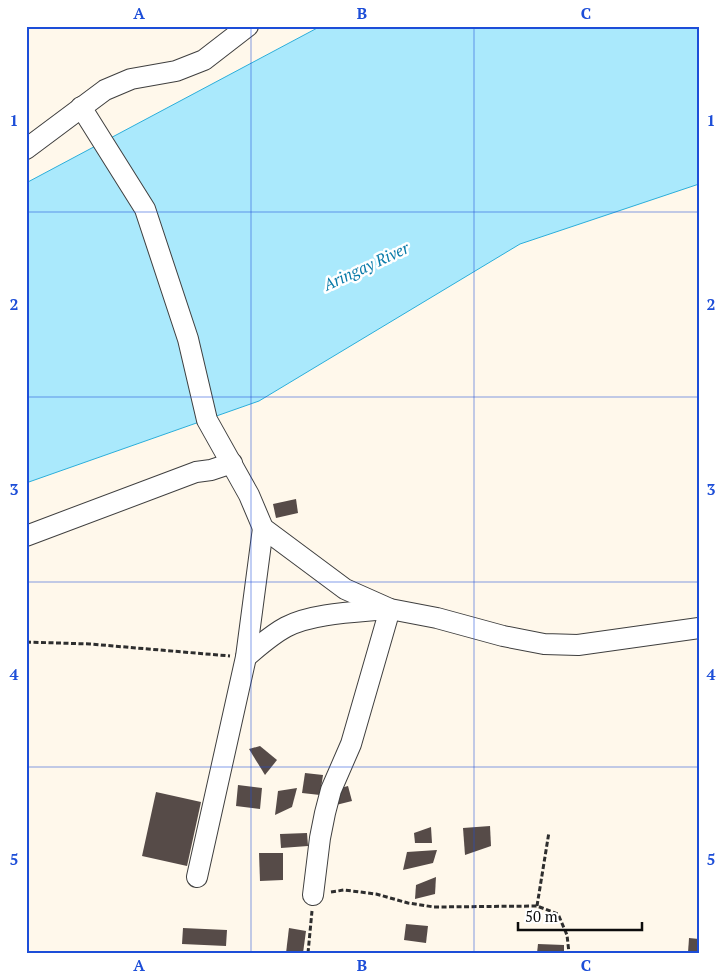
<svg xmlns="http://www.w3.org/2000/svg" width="725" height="979" viewBox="0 0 725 979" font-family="'PT Serif',serif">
<rect width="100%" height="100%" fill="#fff8eb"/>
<path fill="#aae9fc" stroke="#2baeda" d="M321 26H699V184L520 244 259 401 26 483V183Z"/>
<g fill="#564b48">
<path d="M296 499 298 513 276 518 273 504Z"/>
<path d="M260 746 277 760 265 775 249 749Z"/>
<path d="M305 773 323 775 320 795 302 793Z"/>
<path d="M238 785 262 788 260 809 236 806Z"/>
<path d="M348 786 352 801 336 805 337 789Z"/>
<path d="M297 788 292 807 275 815 278 791Z"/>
<path d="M156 792 201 802 187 866 142 856Z"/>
<path d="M490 826 491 846 465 855 463 828Z"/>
<path d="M431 827 432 843H415L414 833Z"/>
<path d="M307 833 308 846 281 848 280 834Z"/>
<path d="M437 850 433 863 403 870 407 852Z"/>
<path d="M259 853H283V880L260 881Z"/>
<path d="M436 877 435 894 415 899 416 885Z"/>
<path d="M406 924 428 926 426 943 404 940Z"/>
<path d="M183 928 227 930 226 946 182 944Z"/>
<path d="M289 928 306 931 303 953H286Z"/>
<path d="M689 938 699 939V953H688Z"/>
<path d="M538 944 564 945V953H537Z"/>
</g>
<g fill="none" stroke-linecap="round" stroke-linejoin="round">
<defs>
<g id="minor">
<path d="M81 107 145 209 188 339 207 420 249 495 263 528 345 589 390 609 437 618 503 636 544 644 578 645 699 628"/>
<path d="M26 149 105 90 131 79 176 71 204 60 248 26"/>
<path d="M26 536 196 472 211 470 232 463"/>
<path d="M246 657C258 647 271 635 286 627 312 613 358 612 388 609"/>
<path d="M197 877 246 657 263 528"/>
<path d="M313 895 320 838 325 813 331 790 351 744 390 609"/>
</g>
</defs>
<use href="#minor" stroke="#3f3f3f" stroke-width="22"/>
<g stroke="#2e2e2e" stroke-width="3" stroke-dasharray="5 2.5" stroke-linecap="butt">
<path d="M26 642 90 644 230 656"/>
<path d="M331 892 344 890 376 894 408 903 434 907 537 906 558 914 567 935 569 953"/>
<path d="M537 906 549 832"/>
<path d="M308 953 312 911"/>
</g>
<use href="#minor" stroke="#fff" stroke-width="20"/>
</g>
<path fill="none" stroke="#1d4ed8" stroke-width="1" stroke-opacity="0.55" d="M251 26V953M474 26V953M26 212H699M26 397H699M26 582H699M26 767H699"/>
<g text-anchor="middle" stroke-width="5" stroke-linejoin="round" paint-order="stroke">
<g font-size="16" font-style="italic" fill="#0a7ba9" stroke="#fff">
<text transform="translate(366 266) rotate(-25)" y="6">Aringay River</text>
</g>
</g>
<rect width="725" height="979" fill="none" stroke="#ffffff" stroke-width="55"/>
<path d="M518 922v8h124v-8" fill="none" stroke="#0c0c0c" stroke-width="2.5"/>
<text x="525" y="922" font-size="15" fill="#0c0c0c" stroke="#ffffff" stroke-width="4" paint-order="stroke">50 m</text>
<rect x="28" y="28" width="670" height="924" fill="none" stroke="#1d4ed8" stroke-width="2"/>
<g font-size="16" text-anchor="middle" font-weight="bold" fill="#1d4ed8">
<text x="139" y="19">A</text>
<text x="362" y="19">B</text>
<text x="586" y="19">C</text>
<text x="14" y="126">1</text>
<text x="711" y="126">1</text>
<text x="14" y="310">2</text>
<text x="711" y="310">2</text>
<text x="14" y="495">3</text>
<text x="711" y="495">3</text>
<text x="14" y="680">4</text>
<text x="711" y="680">4</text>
<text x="14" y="865">5</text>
<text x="711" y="865">5</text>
<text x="139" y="971">A</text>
<text x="362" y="971">B</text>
<text x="586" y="971">C</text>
</g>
</svg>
